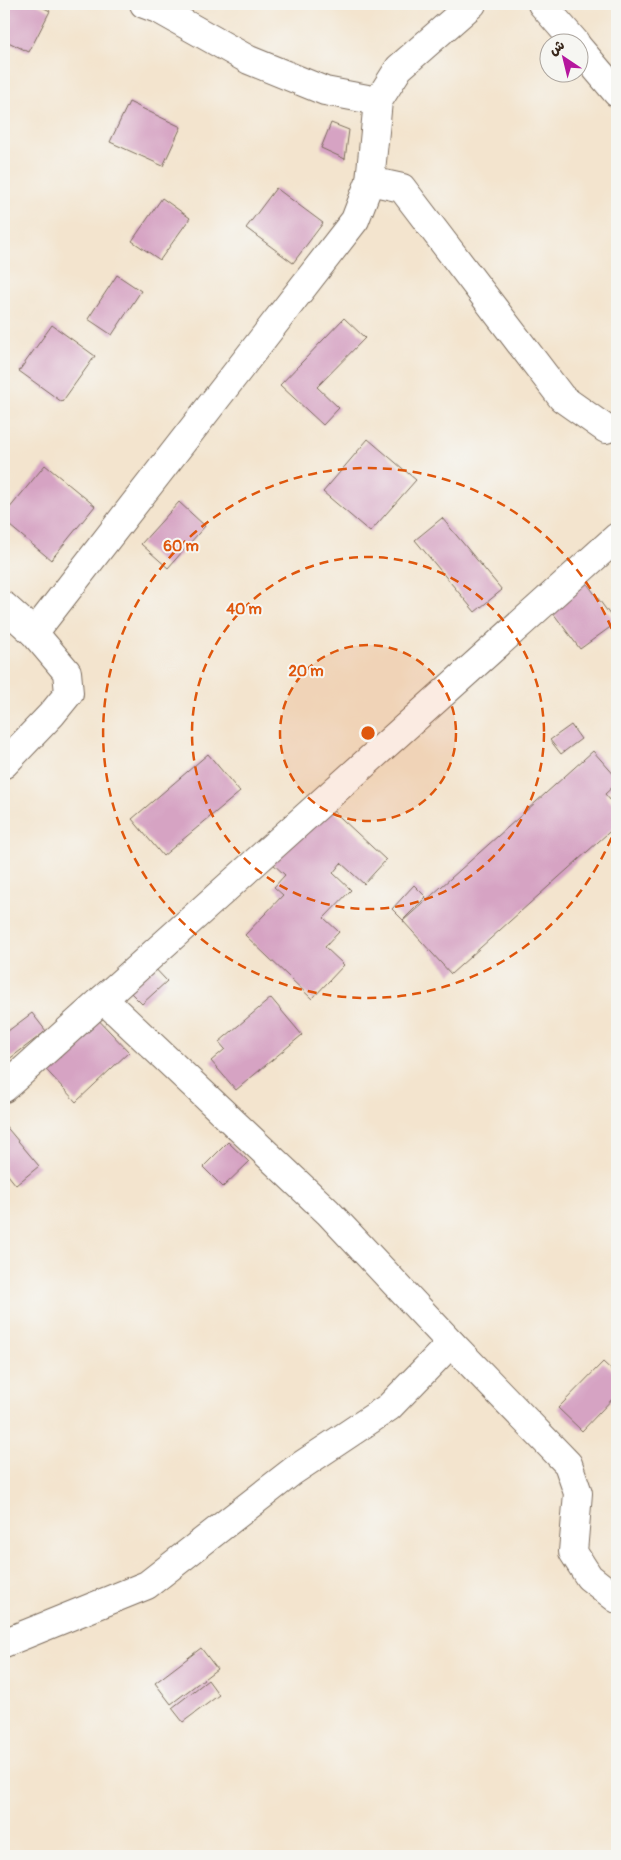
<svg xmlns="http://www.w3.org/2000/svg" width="621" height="1860" viewBox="0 0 621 1860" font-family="Pangolin,'Playpen Sans Arabic',sans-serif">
<rect width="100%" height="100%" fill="#f6f6f2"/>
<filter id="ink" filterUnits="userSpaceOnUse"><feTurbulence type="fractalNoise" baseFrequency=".02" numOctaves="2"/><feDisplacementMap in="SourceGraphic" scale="10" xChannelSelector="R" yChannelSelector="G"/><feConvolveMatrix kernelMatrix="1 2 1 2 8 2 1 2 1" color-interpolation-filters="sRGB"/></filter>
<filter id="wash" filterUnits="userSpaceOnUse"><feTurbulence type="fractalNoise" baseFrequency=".0096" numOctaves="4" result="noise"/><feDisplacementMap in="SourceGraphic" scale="20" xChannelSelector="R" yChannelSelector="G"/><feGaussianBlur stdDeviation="1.12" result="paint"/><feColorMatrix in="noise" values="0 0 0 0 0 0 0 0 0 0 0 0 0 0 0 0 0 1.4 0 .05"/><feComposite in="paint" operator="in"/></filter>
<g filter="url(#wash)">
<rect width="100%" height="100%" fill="#f3e4ce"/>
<g id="blocks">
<g fill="#d6a3c3">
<path d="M12 4H36L50 11 29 52 4 40V19Z"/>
<path d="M129 102 181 127 163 166 110 142Z"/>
<path d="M331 123 349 130 345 159 321 148Z"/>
<path d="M276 188 323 223 293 263 246 228Z"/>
<path d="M162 198 190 218 160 260 132 241Z"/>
<path d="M117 275 141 291 112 335 88 319Z"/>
<path d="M344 318 365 338 317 387 339 408 323 425 280 385Z"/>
<path d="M52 325 95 356 62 402 19 371Z"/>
<path d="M368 439 416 480 370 532 323 492Z"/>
<path d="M45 465 95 506 51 560 4 521V515Z"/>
<path d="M179 502 205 526 168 568 141 544Z"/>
<path d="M442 518 502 590 475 612 415 540Z"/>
<path d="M583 578 616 623 580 649 547 605Z"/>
<path d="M571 725 581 739 561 754 550 740Z"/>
<path d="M593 751 617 778V783L605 794 617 808V825L451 974 403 921Z"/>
<path d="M208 754 240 792 163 856 132 819Z"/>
<path d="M327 805 386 860 364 884 341 863 333 873 351 890 324 918 339 932 325 947 344 965 312 999 245 935 283 895 274 887 285 875 272 863Z"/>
<path d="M414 885 426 897 403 920 392 909Z"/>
<path d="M149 962 167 981 142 1004 124 986Z"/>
<path d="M271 998 302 1035 236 1090 211 1061 225 1049 219 1042Z"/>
<path d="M32 1013 46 1031 4 1063V1034Z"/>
<path d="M92 1013 129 1052 76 1102 39 1062Z"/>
<path d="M4 1124 39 1166 16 1185 4 1170Z"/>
<path d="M228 1142 249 1162 223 1187 203 1167Z"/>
<path d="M603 1362 617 1375V1394L582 1431 558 1408Z"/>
<path d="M201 1648 217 1669 171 1704 155 1683Z"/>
<path d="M208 1680 219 1695 183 1722 172 1708Z"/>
</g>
</g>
</g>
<g filter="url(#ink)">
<use href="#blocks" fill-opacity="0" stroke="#7b6b5c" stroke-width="1"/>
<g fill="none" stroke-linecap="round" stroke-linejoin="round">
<defs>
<g id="minor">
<path d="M144 4 160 10 249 60 325 91 378 101"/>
<path d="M542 4 575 42"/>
<path d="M578 47 617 93"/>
<path d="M370 181 402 188 562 398 606 429"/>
<path d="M4 606 34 633 355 220 370 181 378 101 399 68 472 4"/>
<path d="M4 764 52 714 69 693 67 672 34 633"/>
<path d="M4 1088 103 999"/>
<path d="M451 1343 568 1464 578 1493 573 1552 589 1577 617 1599"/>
<path d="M4 1643 147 1585 293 1471 389 1407 451 1343 328 1212 103 999 617 537"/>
</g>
</defs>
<use href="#minor" stroke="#7b6b5c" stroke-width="30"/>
<use href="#minor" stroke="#fff" stroke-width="28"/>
</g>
</g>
<circle cx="368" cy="733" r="88" fill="#df570d" fill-opacity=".12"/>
<g fill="none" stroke="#df570d" stroke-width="2.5" stroke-dasharray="9 6">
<circle cx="368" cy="733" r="88"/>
<circle cx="368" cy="733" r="176"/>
<path d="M617 824A265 265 0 1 1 617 642"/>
</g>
<circle cx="368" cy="733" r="8" fill="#df570d" stroke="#f6f6f2" stroke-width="2.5"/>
<g font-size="15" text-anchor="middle" font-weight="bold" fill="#df570d" stroke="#f6f6f2" stroke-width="4" stroke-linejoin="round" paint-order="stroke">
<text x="181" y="551">60 m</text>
<text x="244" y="614">40 m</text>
<text x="306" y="676">20 m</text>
</g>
<rect width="621" height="1860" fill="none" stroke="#f6f6f2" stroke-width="20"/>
<g transform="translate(564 58) rotate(325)"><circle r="24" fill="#f6f6f2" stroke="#aba49d"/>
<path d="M0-4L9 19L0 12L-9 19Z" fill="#b5179e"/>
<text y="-8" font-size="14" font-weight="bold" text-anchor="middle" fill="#3b2a1e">ش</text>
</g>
</svg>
